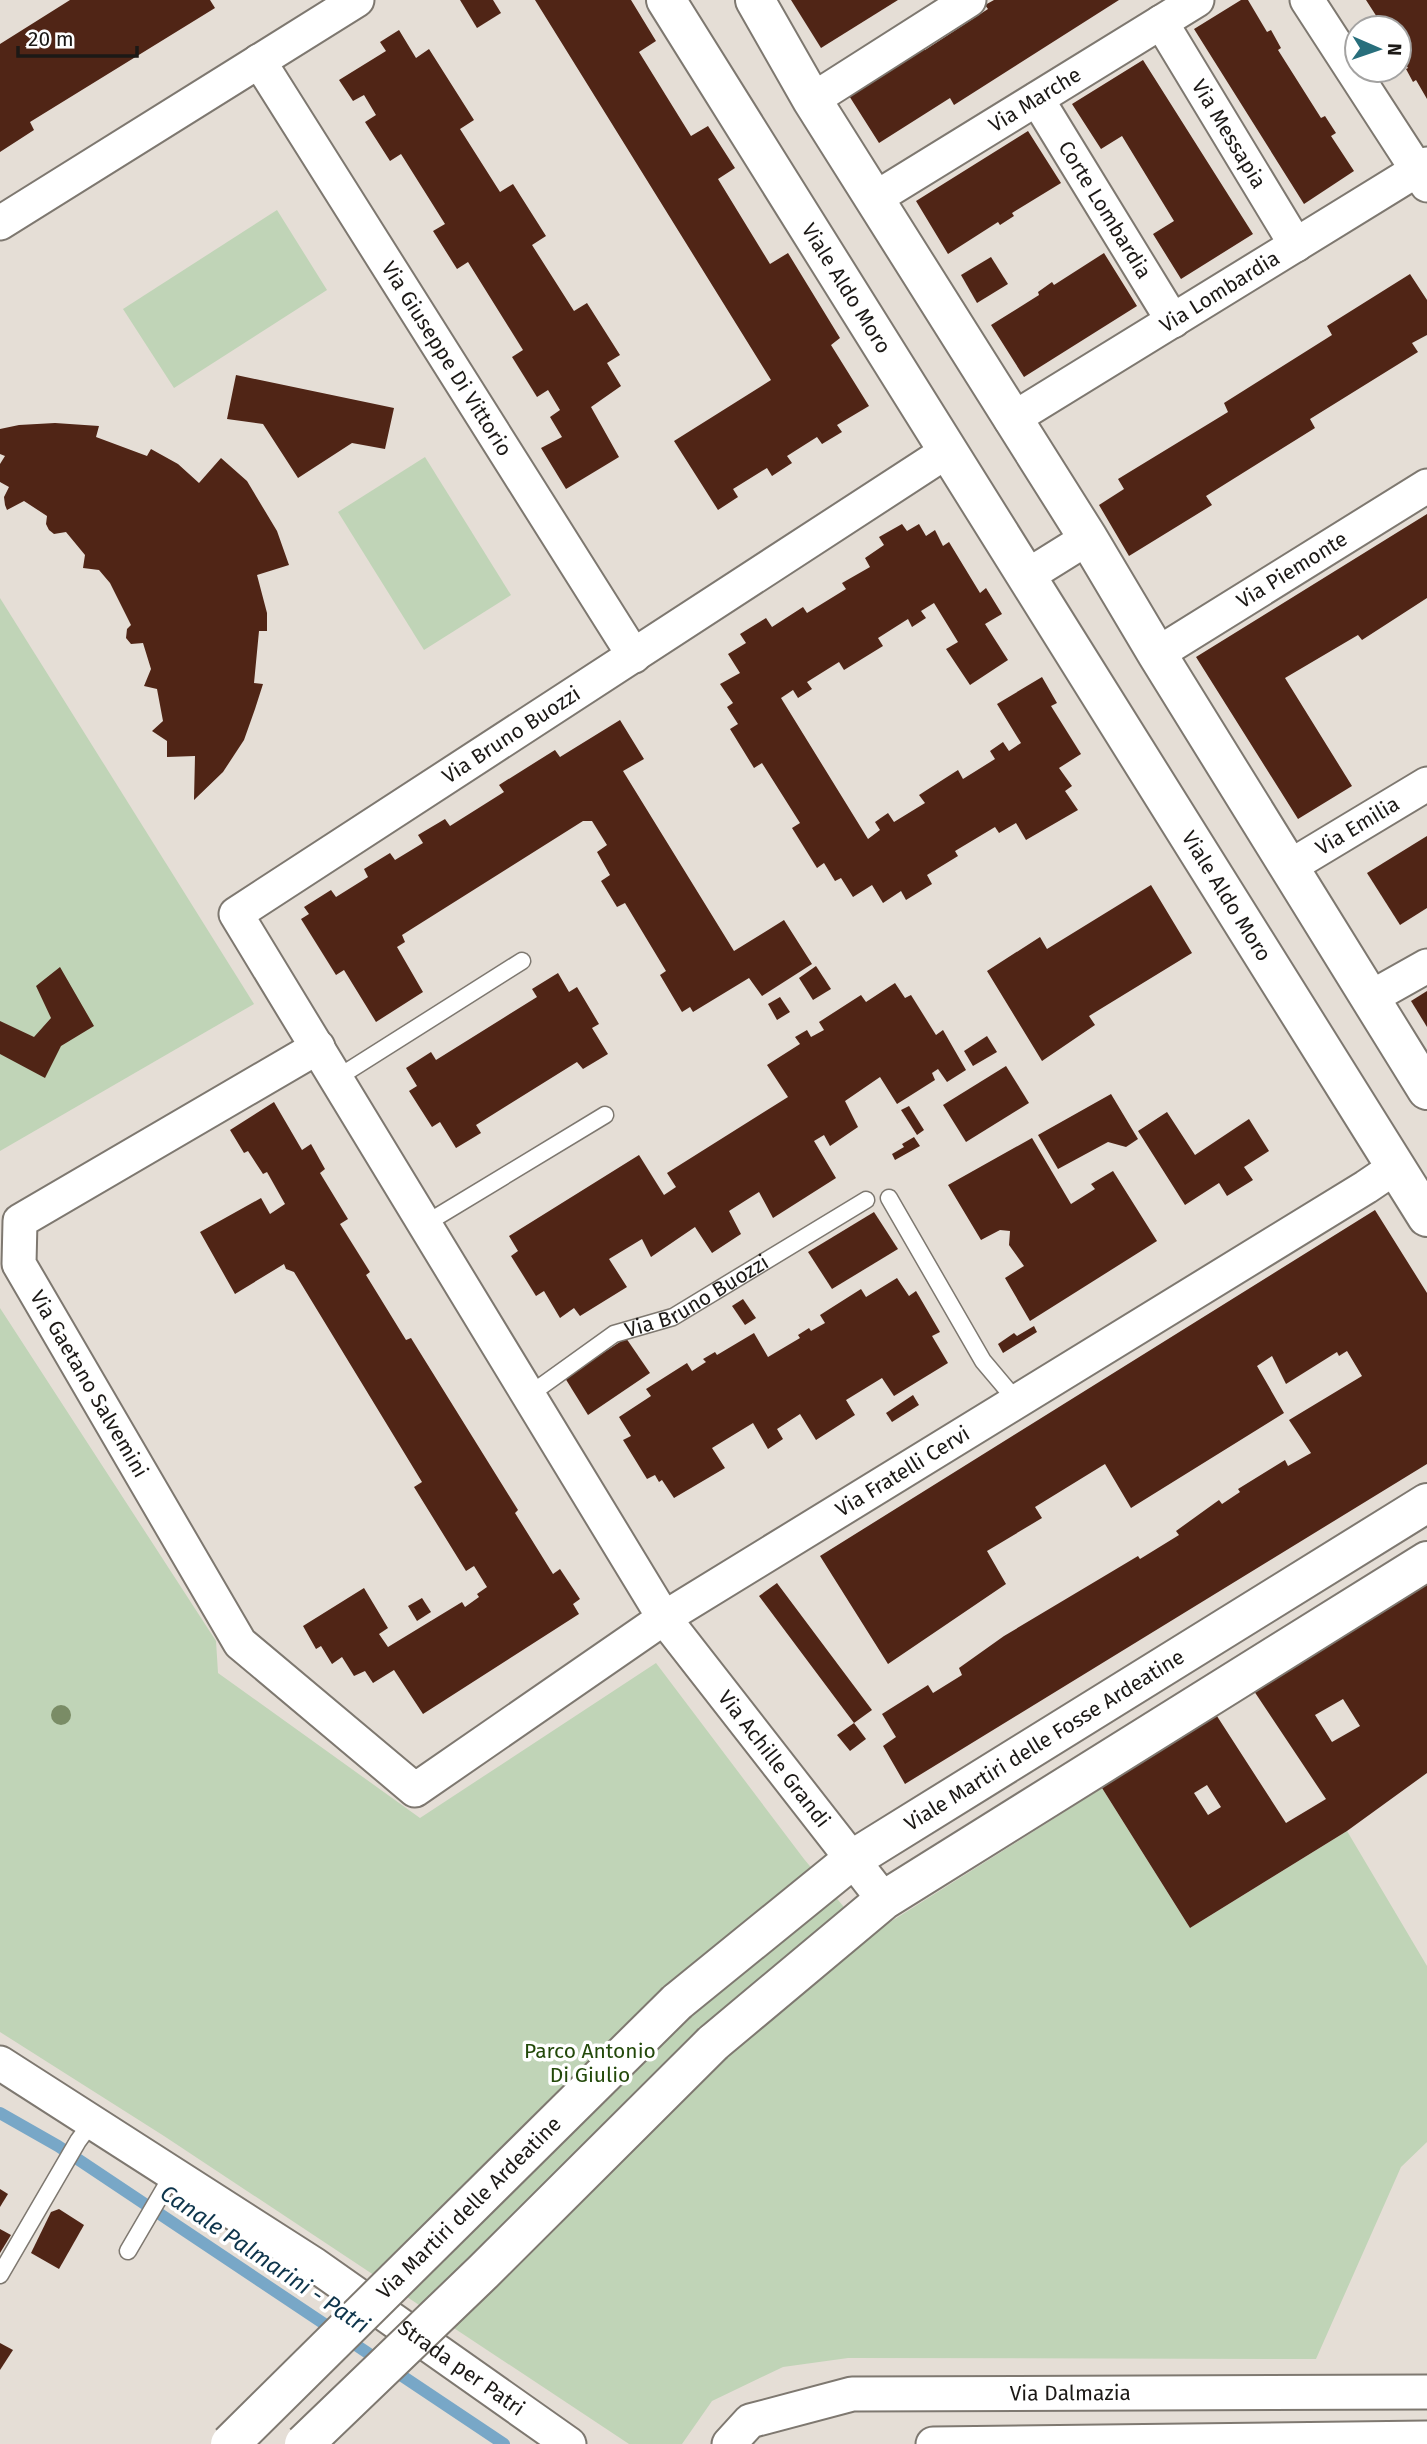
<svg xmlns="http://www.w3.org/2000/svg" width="1427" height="2444" viewBox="0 0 1427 2444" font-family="'Fira Sans',sans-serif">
<rect width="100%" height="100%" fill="#e5ded6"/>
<g fill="#c0d4b7">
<path d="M277 210 327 290 174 388 123 309Z"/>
<path d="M425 457 511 595 424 650 338 512Z"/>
<path d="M0 598 254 1004 0 1151Z"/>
<path d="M0 1308 216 1641 218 1673 420 1818 656 1663 804 1859 868 1936 1102 1788 1190 1928 1347 1831 1427 1966V2142L1401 2167 1316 2359 848 2358 783 2367 712 2401 682 2444H629L164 2136 0 2032Z"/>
</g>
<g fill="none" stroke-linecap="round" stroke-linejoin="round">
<path stroke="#78a7c7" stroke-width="12" d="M0 2113 58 2146 504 2444"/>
</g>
<g fill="#502516" fill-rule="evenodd">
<path d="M70 0H210L215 8 30 122 34 130 0 152V44Z"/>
<path d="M460 0H493L501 13 477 28Z"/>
<path d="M535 0H631L656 41 639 52 691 136 708 126 735 168 718 179 770 264 788 253 840 338 831 345 869 406 837 425 842 432 822 444 817 437 787 456 792 463 772 476 767 468 733 489 738 497 718 510 674 441 771 380Z"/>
<path d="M791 0H898L821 48Z"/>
<path d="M994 0H1119L954 105 950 98 879 143 846 91 922 44 925 50 988 9 985 5Z"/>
<path d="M1241 0H1248L1267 32 1271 30 1281 48 1278 50 1321 118 1325 116 1336 133 1331 136 1354 171 1304 204 1194 29Z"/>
<path d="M1366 0H1427V99L1416 80 1413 82 1406 69 1408 68 1399 53V28H1384Z"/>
<path d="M399 30 416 58 429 49 474 120 460 129 500 192 513 184 546 236 532 245 574 311 587 303 620 355 607 363 621 386 591 407 619 457 566 489 541 448 562 437 550 417 560 410 548 390 537 397 512 357 523 350 468 262 457 269 433 231 445 224 401 154 390 161 365 122 376 115 364 95 353 101 339 80 386 51 380 42Z"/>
<path d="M1143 60 1253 234 1181 279 1153 234 1174 221 1122 136 1101 149 1072 104Z"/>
<path d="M1028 131 1061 183 1012 213 1014 216 1000 225 998 222 948 254 916 201Z"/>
<path d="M1104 253 1137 306 1024 377 991 325 1039 295 1038 292 1052 282 1054 285Z"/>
<path d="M991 257 1008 284 977 303 961 275Z"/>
<path d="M1410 274 1427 300V335L1412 343 1418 352 1310 419 1315 428 1206 496 1212 505 1129 556 1099 505 1124 489 1118 479 1228 412 1224 403 1332 335 1327 326Z"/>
<path d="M236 375 394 408 385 449 352 443 298 478 263 424 227 419Z"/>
<path d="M55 423 99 426 96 437 147 456 151 449 178 464 199 483 221 458 247 481 277 531 289 565 257 575 267 613V631H259L254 683 263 684 255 709 244 740 223 772 194 800 195 756 167 757V741L152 731 163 721 157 689 144 686 151 669 143 643 131 644 126 638 127 629 131 625 110 583 99 570 83 568 85 555 66 532 54 534 49 530 46 524 47 516 24 501 7 510 5 505 4 497 9 487 0 482V464L5 456 0 454V429L19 425Z"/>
<path d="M1427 514V598L1362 640 1358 635 1285 678 1352 786 1298 819 1196 657Z"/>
<path d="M902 524 907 531 919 524 926 536 935 530 943 546 949 542 980 593 986 588 1002 614 985 624 1008 660 970 685 946 649 958 642 934 603 921 611 926 618 912 627 908 619 878 638 883 646 844 670 839 662 807 682 812 689 798 698 793 690 781 698 868 839 880 830 875 822 888 813 894 822 925 803 919 795 958 770 963 779 995 759 990 751 1003 742 1009 751 1021 743 997 704 1042 677 1057 703 1051 706 1081 754 1059 768 1072 786 1065 791 1078 810 1026 840 1016 823 999 833 995 827 955 851 958 856 927 875 932 884 906 900 901 891 883 903 872 885 853 897 841 878 835 881 824 863 817 868 792 828 800 823 762 763 754 768 730 729 738 724 727 707 733 703 720 684 740 673 728 654 746 643 740 634 766 618 772 627 803 607 807 613 846 589 842 583 870 567 865 558 884 545 879 537Z"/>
<path d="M620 720 644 759 623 771 734 951 784 920 812 964 762 996 749 978 693 1012 690 1007 682 1012 660 975 666 971 625 903 617 907 601 881 610 875 597 852 607 845 592 821H583L402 935 405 942 397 947 423 992 376 1022 344 970 336 975 301 919 309 914 304 907 331 890 336 897 368 877 364 869 390 853 395 860 423 843 418 835 445 819 450 826 504 792 499 785 555 750 560 757Z"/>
<path d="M1427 836V908L1400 925 1367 873Z"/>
<path d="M1151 885 1192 953 1089 1016 1095 1025 1042 1061 987 971 1040 937 1047 949Z"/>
<path d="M816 966 831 989 813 1000 799 978Z"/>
<path d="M60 967 94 1026 61 1046 45 1078 0 1054V1021L34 1037 51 1018 36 986Z"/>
<path d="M558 973 569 992 577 987 599 1024 592 1028 608 1054 583 1069 577 1062 476 1125 481 1133 456 1148 440 1122 432 1127 409 1091 417 1086 406 1068 431 1052 436 1060 537 997 532 989Z"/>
<path d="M895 983 905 998 911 995 936 1035 943 1030 966 1070 947 1082 938 1069 932 1073 935 1080 897 1104 880 1077 845 1101 858 1127 830 1146 824 1135 814 1141 836 1178 773 1218 759 1192 729 1211 741 1234 712 1253 695 1227 651 1257 642 1239 609 1259 627 1287 580 1316 574 1308 560 1318 544 1291 536 1296 511 1256 518 1251 509 1236 639 1155 664 1195 676 1187 667 1173 788 1097 767 1065 800 1044 795 1037 807 1030 811 1037 824 1030 819 1022 861 995 866 1002Z"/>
<path d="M1427 991V1027L1411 1001Z"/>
<path d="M780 997 790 1012 777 1020 768 1004Z"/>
<path d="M987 1036 997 1052 973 1066 964 1051Z"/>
<path d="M1006 1066 1029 1103 966 1142 943 1105Z"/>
<path d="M1111 1094 1138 1139 1126 1147 1108 1142 1058 1169 1038 1135Z"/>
<path d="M274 1102 302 1150 311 1144 325 1169 320 1173 348 1219 340 1224 370 1272 366 1275 406 1340 411 1338 518 1510 515 1513 553 1574 560 1569 580 1599 573 1604 579 1614 423 1714 394 1670 373 1683 365 1671 354 1676 342 1657 332 1664 321 1646 316 1649 303 1626 364 1588 388 1628 379 1634 388 1647 462 1602 465 1607 479 1597 477 1594 487 1587 474 1566 466 1571 414 1487 422 1482 294 1272 286 1269 284 1264 235 1294 200 1232 261 1198 270 1214 285 1204 267 1172 263 1174 248 1151 244 1153 230 1130Z"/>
<path d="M909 1106 924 1130 917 1135 901 1110Z"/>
<path d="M1167 1112 1195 1155 1249 1119 1269 1151 1244 1167 1253 1180 1227 1196 1219 1183 1185 1205 1138 1131Z"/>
<path d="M914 1137 920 1146 895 1160 892 1154 904 1147 902 1144Z"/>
<path d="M1032 1138 1071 1204 1095 1189 1091 1184 1113 1171 1157 1241 1030 1321 1005 1278 1024 1266 1009 1245 1010 1231 1000 1230 981 1240 948 1185Z"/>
<path d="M1375 1210 1427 1293V1464L905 1784 883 1746 896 1737 882 1714 928 1685 933 1693 962 1675 959 1668 1004 1636 1138 1556 1140 1559 1179 1535 1176 1531 1219 1500 1222 1504 1240 1492 1238 1489 1285 1460 1288 1466 1311 1453 1289 1420 1362 1376 1347 1351 1339 1356 1337 1352 1286 1384 1272 1356 1257 1366 1284 1413 1131 1508 1105 1464 1035 1507 1042 1518 987 1551 1006 1584 888 1664 820 1556Z"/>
<path d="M874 1212 898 1249 832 1289 808 1252Z"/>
<path d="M897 1278 909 1296 916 1291 940 1332 932 1336 948 1363 894 1396 882 1378 846 1400 855 1415 816 1440 800 1414 777 1429 783 1439 768 1449 753 1423 712 1448 725 1468 674 1498 662 1480 659 1482 655 1475 647 1479 623 1440 631 1436 619 1417 651 1396 646 1389 687 1363 692 1371 706 1362 703 1359 715 1352 717 1355 754 1333 768 1357 800 1338 798 1335 809 1328 811 1331 825 1323 820 1315 861 1289 866 1297Z"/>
<path d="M743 1299 756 1318 745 1325 732 1306Z"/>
<path d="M1034 1326 1037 1332 1003 1353 998 1344 1014 1333 1017 1336Z"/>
<path d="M626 1338 650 1373 588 1415 565 1378Z"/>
<path d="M913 1395 919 1405 892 1422 886 1413Z"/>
<path d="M1427 1582V1773L1347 1831 1190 1928 1102 1788 1215 1713 1286 1823 1326 1799 1252 1688ZM1343 1699 1360 1726 1332 1742 1315 1715ZM1207 1785 1221 1807 1208 1815 1194 1793Z"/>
<path d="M777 1583 872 1710 854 1723 866 1739 850 1751 837 1735 854 1723 759 1596Z"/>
<path d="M422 1598 431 1612 417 1621 408 1606Z"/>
<path d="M0 2189 8 2194 0 2207Z"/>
<path d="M59 2209 84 2225 59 2269 31 2253 51 2212Z"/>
<path d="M0 2229 11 2235 0 2253Z"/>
<path d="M0 2343 13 2350 0 2370Z"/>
</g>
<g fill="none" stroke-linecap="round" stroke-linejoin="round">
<defs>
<g id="lane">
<path d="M337 1078 522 961"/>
<path d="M889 1198 983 1361 1016 1400"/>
<path d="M425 1224 605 1115"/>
<path id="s1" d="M529 1395 614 1334 673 1317 866 1200"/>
<path d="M128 2251 173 2174"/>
<path d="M0 2275 78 2141 92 2122"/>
</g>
<g id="street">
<path d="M1307 0 1427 185"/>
<path id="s2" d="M1161 22 1296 245"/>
<path id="s3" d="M259 61 634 656"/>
<path id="s4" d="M1037 99 1173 321"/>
<path d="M812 100 969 0"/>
<path id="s5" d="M874 199 1197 0"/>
<path d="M0 223 357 0"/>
<path id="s6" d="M1011 420 1427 164"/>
<path d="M1027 576 1088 538"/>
<path id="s7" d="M1157 654 1427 486"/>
<path id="s8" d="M1289 867 1427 784"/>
<path d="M1370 998 1427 966"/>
<path id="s9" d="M318 1047 20 1221 19 1264 240 1643 415 1790 664 1618 1366 1187 1397 1166"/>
<path id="s10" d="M884 1900 664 1618 236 914 949 450"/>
<path id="s11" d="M0 2063 315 2265 569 2444"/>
<path id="s12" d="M729 2444 750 2421 852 2394 1427 2392"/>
<path d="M933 2444 1427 2438"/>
</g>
<g id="secondary">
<path id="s13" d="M666 0 1427 1217"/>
<path d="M755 0 812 100 1088 538 1157 654 1427 1090"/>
<path id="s14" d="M677 2002 853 1859 1427 1503"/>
<path d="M713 2043 884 1900 1427 1561"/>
</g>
</defs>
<use href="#lane" stroke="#7e7870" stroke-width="19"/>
<use href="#street" stroke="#7e7870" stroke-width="37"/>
<use href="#secondary" stroke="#7e7870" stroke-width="42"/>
<use href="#lane" stroke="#fff" stroke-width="16"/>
<use href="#street" stroke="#fff" stroke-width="33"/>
<use href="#secondary" stroke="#fff" stroke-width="38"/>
<defs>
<g id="secondary-bridge">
<path id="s15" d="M230 2444 677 2002"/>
<path d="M304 2444 483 2272 713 2043"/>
</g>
</defs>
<use href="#secondary-bridge" stroke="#7e7870" stroke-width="42" stroke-linecap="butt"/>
<use href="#secondary-bridge" stroke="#fff" stroke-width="38"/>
</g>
<circle fill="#7a8c66" cx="61" cy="1715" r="10"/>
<g text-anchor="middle" stroke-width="7" stroke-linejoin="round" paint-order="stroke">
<g font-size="21" fill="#1c1916" stroke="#fff">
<text dy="7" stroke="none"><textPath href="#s5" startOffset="189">Via Marche</textPath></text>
<text dy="7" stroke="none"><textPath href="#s2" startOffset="131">Via Messapia</textPath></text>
<text dy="7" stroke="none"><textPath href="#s4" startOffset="130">Corte Lombardia</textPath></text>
<text dy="7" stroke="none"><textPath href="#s13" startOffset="340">Viale Aldo Moro</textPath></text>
<text dy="7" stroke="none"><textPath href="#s6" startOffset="245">Via Lombardia</textPath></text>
<text dy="7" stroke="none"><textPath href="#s3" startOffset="352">Via Giuseppe Di Vittorio</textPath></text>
<text dy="7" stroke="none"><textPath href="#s7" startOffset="159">Via Piemonte</textPath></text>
<text dy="7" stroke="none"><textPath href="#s10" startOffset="1510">Via Bruno Buozzi</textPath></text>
<text dy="7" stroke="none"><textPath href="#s8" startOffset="80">Via Emilia</textPath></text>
<text dy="7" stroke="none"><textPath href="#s13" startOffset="1057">Viale Aldo Moro</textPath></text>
<text dy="7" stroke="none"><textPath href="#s1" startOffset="196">Via Bruno Buozzi</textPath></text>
<text dy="7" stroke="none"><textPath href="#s9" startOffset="527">Via Gaetano Salvemini</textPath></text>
<text dy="7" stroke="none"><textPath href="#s9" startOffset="1638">Via Fratelli Cervi</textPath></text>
<text dy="7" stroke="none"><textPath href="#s14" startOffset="452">Viale Martiri delle Fosse Ardeatine</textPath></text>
<text transform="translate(774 1759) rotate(52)" y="7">Via Achille Grandi</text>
<text dy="7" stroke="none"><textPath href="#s15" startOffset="336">Via Martiri delle Ardeatine</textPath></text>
<text dy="7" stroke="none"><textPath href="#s11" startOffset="553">Strada per Patri</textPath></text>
<text dy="7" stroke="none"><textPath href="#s12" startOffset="355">Via Dalmazia</textPath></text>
</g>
<g font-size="21" fill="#23490a" stroke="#fff">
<text x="590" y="2058">Parco Antonio<tspan x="590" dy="24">Di Giulio</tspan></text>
</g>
<g font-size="23" font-style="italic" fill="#0d344b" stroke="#fff">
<text transform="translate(265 2259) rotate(34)" y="8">Canale Palmarini - Patri</text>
</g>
</g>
<g transform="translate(1378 49) rotate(92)"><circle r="33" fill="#ffffff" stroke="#a4a3a2" stroke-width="2"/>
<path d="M0-5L12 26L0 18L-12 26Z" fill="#286f7c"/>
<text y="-10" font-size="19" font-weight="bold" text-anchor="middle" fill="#1c1916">N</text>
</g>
<path d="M18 46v10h119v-10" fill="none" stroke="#1c1916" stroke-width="3.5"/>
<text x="28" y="46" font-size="21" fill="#1c1916" stroke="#ffffff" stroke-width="5" paint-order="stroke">20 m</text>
</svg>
